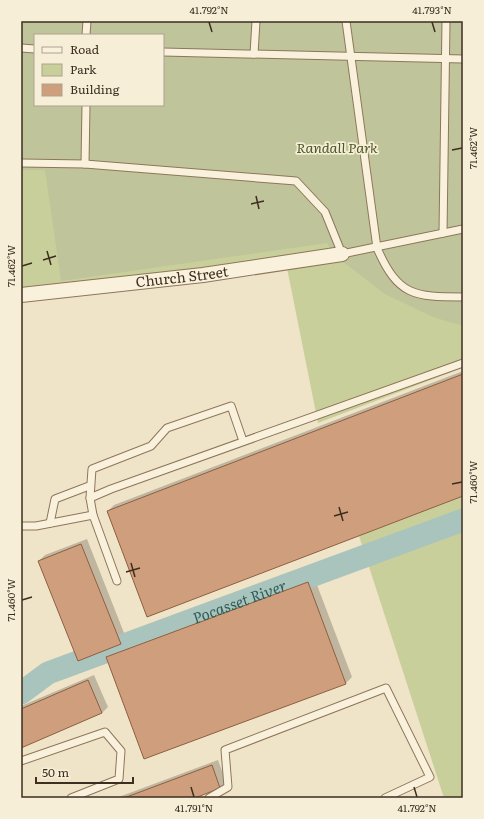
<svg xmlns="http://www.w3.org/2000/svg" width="484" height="819" viewBox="0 0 484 819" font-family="Literata,serif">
<rect width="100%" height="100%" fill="#f0e4c8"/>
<g fill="#c9cf9b" fill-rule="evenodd">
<path d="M21 21H463V370L462 368 318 423 286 263 21 293ZM35 35H163V105H35Z"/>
<path d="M463 496V798H444L359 536Z"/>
</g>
<path fill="#bfc49a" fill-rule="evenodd" d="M21 21H463V325L456 324 433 317 385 294 334 255 327 243 61 281 45 170H21ZM35 35H163V105H35Z"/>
<g fill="#0003">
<path d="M463 371V495L108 511 114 505Z"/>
<path d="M87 539 126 638 120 644 39 561 45 555Z"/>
<path d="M314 577 352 677 346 683 144 758 107 657 113 651Z"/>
<path d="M94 675 108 707 102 713 21 747V706Z"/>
<path d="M218 760 226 782 220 788 192 798H116Z"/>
</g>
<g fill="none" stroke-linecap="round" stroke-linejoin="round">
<path stroke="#a9c4bc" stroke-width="23" id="s1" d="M21 693 48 673 463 520"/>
</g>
<g fill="#cf9f7d" stroke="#8d5f41">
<path d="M463 374V496L147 617 107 511Z"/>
<path d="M81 544 121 644 78 661 38 561Z"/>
<path d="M308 582 346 684 144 759 106 657Z"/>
<path d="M88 680 102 713 21 748V709Z"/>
<path d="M212 765 220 788 195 798H124Z"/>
</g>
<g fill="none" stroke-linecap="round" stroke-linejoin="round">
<defs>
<g id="service">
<path d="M346 21 377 248C398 296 414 297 463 297"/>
<path d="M86 35 87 21"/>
<path d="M21 48 35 49"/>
<path d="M163 52 463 59"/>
<path d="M254 54 256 21"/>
<path d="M21 163 85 164 296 181 325 212 342 254 463 229"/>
<path d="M85 164 86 105"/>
<path d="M443 233 446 21"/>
<path d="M90 498 92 469 151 446 167 428 231 406 243 441"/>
<path d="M93 515 90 498 111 489 463 363"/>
<path d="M50 523 55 499 89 486"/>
<path d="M21 526H36L93 515 117 581"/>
<path d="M21 761 105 732 121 751 119 779 71 798"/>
<path d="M209 798 228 787 225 750 386 688 430 777 385 798"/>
</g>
<g id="minor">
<path id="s2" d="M21 295 203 275 342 254"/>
</g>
</defs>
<use href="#service" stroke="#8d765c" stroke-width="9"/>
<use href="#minor" stroke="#8d765c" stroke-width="16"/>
<use href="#service" stroke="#faf1dc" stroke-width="7"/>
<use href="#minor" stroke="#faf1dc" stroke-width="14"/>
</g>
<path fill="none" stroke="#3d2e20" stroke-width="1.5" d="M209 22 212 32M432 22 435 32M452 150 462 148M256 196 259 209M251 204 264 201M47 251 51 265M43 260 56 256M22 266 32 263M452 484 462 482M339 507 343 521M334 516 348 512M131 563 135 577M126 572 140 568M22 600 32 597M191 787 194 797M414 787 417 797"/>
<g text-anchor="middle" stroke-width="3.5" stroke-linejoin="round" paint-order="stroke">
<g font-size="14" font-style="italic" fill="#4d5a26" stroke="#f7eed8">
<text x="337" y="153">Randall Park</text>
</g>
<g font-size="14" fill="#3d2e20" stroke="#f7eed8">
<text dy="5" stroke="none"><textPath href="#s2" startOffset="162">Church Street</textPath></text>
</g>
<g font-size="15" font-style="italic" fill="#2f5d5a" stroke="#f7eed8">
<text dy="5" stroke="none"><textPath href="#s1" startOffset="238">Pocasset River</textPath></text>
</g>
</g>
<rect width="484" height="819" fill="none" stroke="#f7eed8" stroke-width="44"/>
<rect x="34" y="34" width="130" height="72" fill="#f7eed8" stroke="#ada18e"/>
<rect x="42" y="47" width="20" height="6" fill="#faf1dc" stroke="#ada18e"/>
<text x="70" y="54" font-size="12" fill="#3d2e20">Road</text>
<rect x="42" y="64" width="20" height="12" fill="#c9cf9b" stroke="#ada18e"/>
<text x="70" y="74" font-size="12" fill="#3d2e20">Park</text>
<rect x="42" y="84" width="20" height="12" fill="#cf9f7d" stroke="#ada18e"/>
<text x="70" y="94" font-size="12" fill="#3d2e20">Building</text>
<path d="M36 777v6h97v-6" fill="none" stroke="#3d2e20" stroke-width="2"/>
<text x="42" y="777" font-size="12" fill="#3d2e20" stroke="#f7eed8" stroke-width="3" paint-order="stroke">50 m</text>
<rect x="22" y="22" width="440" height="775" fill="none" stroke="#3d2e20" stroke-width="1.5"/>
<g font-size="10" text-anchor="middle" fill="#3d2e20">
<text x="209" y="14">41.792°N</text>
<text x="432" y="14">41.793°N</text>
<text transform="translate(473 148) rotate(-90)" y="4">71.462°W</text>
<text transform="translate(11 266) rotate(-90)" y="4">71.462°W</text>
<text transform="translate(473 482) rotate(-90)" y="4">71.460°W</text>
<text transform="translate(11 600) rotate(-90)" y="4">71.460°W</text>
<text x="194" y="812">41.791°N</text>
<text x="417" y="812">41.792°N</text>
</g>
</svg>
